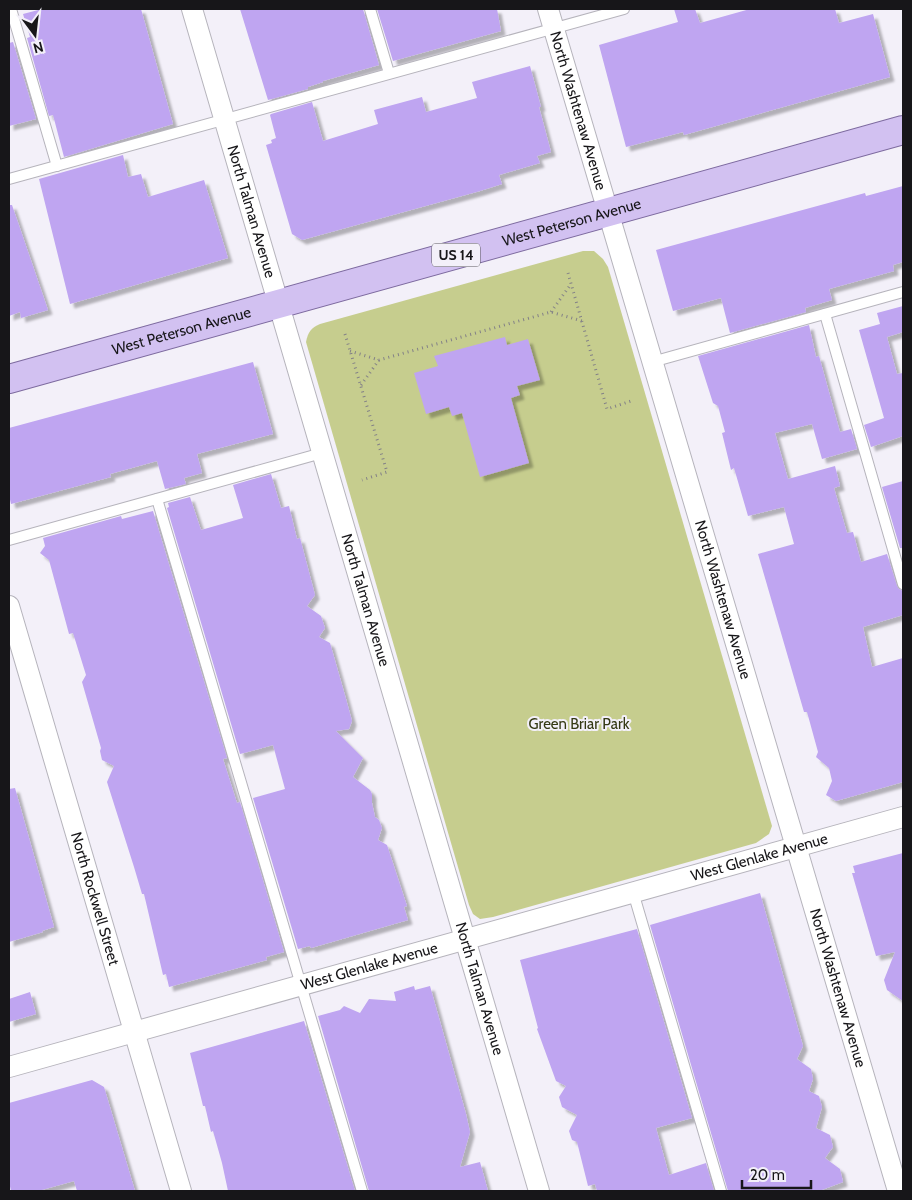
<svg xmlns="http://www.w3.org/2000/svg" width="912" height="1200" viewBox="0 0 912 1200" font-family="Cabin,sans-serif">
<defs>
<filter id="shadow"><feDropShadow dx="4.5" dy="4.5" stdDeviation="1" flood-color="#0004"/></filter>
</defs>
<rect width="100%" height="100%" fill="#f3f0f9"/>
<path fill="#c6cd8e" d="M583 251H594L603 259 608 267 772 826 769 834 756 843 493 917 480 919 473 914 469 905 306 342C308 332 311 328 320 324Z"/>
<g fill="#bfa5f1" filter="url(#shadow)">
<path d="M42 9H141L173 124 64 157 53 115 49 116 27 38 30 37 23 14Z"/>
<path d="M240 9H363L379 65 323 81V82L308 87V89L268 100Z"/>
<path d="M377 9H497L501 31 393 61Z"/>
<path d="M674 9H695L700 23 750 9H835L839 23 873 14 890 77 684 135 683 132 626 147 599 45 678 22Z"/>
<path d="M13 42 36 119 9 126V43Z"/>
<path d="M530 66 541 107H539L551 152 537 156 540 163 499 175 502 184 480 191 302 240 292 234 266 145 272 143 271 140 276 138 270 115 271 114 312 102 323 141 378 124 374 110 422 97 426 112 477 98 472 82Z"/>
<path d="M123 155 128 177 141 174 148 197 204 180 228 258 70 304 39 179Z"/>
<path d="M903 186V262L893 265 894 271 829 289 832 300 805 308 806 312 730 333 721 298 673 311 656 250 865 193 866 196Z"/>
<path d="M9 205H12L48 310 21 318 20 312 9 316Z"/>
<path d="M903 306V332L887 337 897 374 903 373V436L871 447 864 425 884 418 859 330 880 324 877 313Z"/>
<path d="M809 325 816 357 819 356 840 432 851 429 857 449 822 459 812 424 775 433 788 479 835 466 840 486 834 488 847 533 853 532 861 562 887 554 897 586 899 589 903 591V615L863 627 872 667 903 658V782L836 801 826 795 832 781 829 768 816 757 818 752 807 712H804L758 554 794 544 784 507 748 516 734 468 731 470 722 433 725 432 718 406 713 403 698 356Z"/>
<path d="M505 337 507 345 528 339 540 380 517 386 520 395 511 398 529 463 480 477 462 413 452 416 449 407 426 414 414 373 438 366 434 356Z"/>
<path d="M253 362 273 434 197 454 202 473 184 478 186 484 165 489 157 461 110 474 111 477 11 504 9 495V428Z"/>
<path d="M271 474 281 508 289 506 297 539 300 538 315 595 307 606 321 616 325 628 319 637 330 643 346 699 352 721 349 729 336 731 363 758 353 777 370 790 372 794V803L375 817 379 820 382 828 378 840 387 845 407 906 404 907 408 920 311 948 310 946 298 949 253 798 285 789 273 745 240 754 167 508 169 507 168 503 190 497 201 530 243 518 233 485Z"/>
<path d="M903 481V548H900L882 487Z"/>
<path d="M153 511 227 758 223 759 237 803 240 802 284 952 266 957 267 960 169 987 166 974 163 975 144 894H142L134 867 107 782 114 766 102 760 100 751 101 748 82 682 86 675 73 633 69 634 49 560 40 553 45 546 43 538 121 516 122 519Z"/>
<path d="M15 788 54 927 42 931 43 932 9 942V789Z"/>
<path d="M903 853V1001L887 990 884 980 895 952 876 956 852 873H855L853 866Z"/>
<path d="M760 893 803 1046 797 1059 811 1069 813 1079 809 1091 819 1096 822 1107 816 1128 830 1135 833 1147 825 1158 840 1169 843 1182 819 1191H728L650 925Z"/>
<path d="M637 929 692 1118 656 1128 669 1175 706 1163 714 1191H597L595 1184 588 1186 577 1142 572 1140 569 1131 577 1115 562 1107 559 1097 566 1086 556 1081 537 1029 538 1028 520 960Z"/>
<path d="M414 986 415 990 430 986 466 1114 470 1132 460 1167 480 1162 488 1191H369L318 1016 340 1010 344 1006 360 1013 369 999 396 1001 394 992Z"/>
<path d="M30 992 36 1014 9 1022V999Z"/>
<path d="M304 1021 355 1191H228L222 1163 213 1131 211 1132 205 1106H203L190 1053Z"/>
<path d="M92 1080 104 1087 135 1191H77L74 1181 38 1191H11L9 1182V1103Z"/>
</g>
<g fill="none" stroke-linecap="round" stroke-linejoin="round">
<defs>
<g id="lane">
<path d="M11 9 57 166"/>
<path d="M370 9 389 73"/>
<path d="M9 179 624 9"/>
<path d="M825 314 903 584"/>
<path d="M652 362 903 292"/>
<path d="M157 499 362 1191"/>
<path d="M9 540 322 453"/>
<path d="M633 892 721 1191"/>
</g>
<g id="street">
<path id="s1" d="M192 9 539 1191"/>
<path id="s2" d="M548 9 898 1191"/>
<path id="s3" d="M9 606 181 1191"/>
<path id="s4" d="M9 1067 903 817"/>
</g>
<g id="primary">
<path id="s5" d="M9 379 903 130"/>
</g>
</defs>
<use href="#lane" stroke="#b6b4bc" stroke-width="12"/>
<use href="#street" stroke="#b6b4bc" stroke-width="22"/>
<use href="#primary" stroke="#7d6a9f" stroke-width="30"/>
<g stroke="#838187" stroke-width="3" stroke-dasharray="1 4" stroke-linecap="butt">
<path d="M568 273 607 409 634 400"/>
<path d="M551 312 571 284"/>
<path d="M345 334 387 472 362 480"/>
<path d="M350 351 379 360 551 312 582 321"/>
<path d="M361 385 379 360"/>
</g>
<use href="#lane" stroke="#fff" stroke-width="10"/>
<use href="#street" stroke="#fff" stroke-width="20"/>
<use href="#primary" stroke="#d2c1f1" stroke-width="28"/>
</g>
<g text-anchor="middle" stroke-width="4" stroke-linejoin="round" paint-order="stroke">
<rect fill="#f3f0f9" stroke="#59575c" stroke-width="1" x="432" y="243.5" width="48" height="23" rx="4"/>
<g font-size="14" font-weight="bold" fill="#171619">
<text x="456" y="260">US 14</text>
</g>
<g font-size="15" fill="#171619" stroke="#f3f0f9">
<text dy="5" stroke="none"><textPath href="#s2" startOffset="106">North Washtenaw Avenue</textPath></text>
<text dy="5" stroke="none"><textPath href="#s1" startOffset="211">North Talman Avenue</textPath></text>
<text dy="5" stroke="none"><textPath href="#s5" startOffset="584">West Peterson Avenue</textPath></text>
<text dy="5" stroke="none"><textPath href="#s5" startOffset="179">West Peterson Avenue</textPath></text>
<text dy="5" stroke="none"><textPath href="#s1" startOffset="616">North Talman Avenue</textPath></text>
<text dy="5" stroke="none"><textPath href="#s2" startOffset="616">North Washtenaw Avenue</textPath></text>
<text dy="5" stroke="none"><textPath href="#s4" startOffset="779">West Glenlake Avenue</textPath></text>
<text dy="5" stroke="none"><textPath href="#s3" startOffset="305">North Rockwell Street</textPath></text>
<text dy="5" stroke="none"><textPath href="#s4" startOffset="374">West Glenlake Avenue</textPath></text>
<text dy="5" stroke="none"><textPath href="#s2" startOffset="1021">North Washtenaw Avenue</textPath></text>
<text dy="5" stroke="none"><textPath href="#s1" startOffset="1021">North Talman Avenue</textPath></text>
</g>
<g font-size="15" fill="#343813" stroke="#f3f0f9">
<text x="579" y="729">Green Briar Park</text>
</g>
</g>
<rect width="912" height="1200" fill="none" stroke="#171619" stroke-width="20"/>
<g transform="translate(35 35) rotate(165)" stroke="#f3f0f9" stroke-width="4" paint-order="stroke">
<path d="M0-4L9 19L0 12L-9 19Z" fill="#171619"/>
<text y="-8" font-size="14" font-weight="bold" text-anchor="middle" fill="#171619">N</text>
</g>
<path d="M742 1180v8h69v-8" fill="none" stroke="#171619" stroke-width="2.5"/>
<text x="750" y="1180" font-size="15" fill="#171619" stroke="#f3f0f9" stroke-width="4" paint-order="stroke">20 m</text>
</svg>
